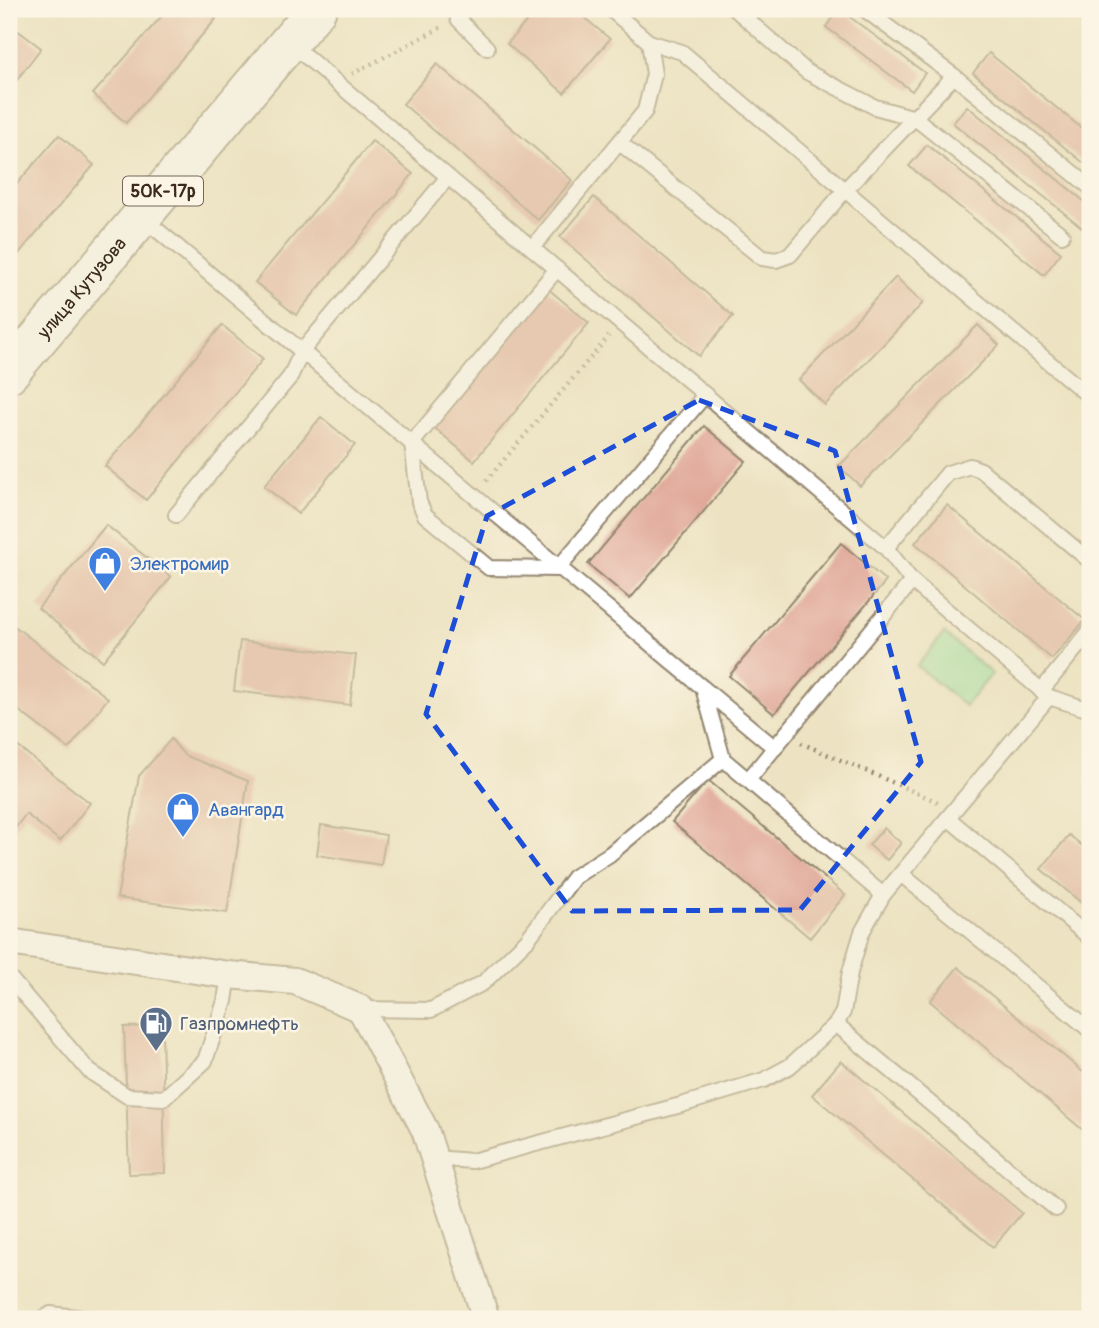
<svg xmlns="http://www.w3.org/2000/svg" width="1099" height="1328" viewBox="0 0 1099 1328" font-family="Pangolin,sans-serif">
<rect width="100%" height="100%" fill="#fcf5e5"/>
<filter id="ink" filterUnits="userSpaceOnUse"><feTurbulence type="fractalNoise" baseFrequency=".0143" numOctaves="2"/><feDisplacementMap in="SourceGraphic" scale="14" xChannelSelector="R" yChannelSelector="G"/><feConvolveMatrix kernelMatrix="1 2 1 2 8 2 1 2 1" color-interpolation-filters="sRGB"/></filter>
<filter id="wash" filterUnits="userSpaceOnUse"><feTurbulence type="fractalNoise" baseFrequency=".00686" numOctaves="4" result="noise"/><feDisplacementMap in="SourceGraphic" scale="28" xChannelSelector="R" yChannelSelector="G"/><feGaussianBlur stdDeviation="1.57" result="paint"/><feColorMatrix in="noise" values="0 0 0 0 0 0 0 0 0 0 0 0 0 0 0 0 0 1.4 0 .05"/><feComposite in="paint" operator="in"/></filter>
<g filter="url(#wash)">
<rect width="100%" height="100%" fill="#ede3c3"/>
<path fill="#91de9c" stroke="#66845d" stroke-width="2" d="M944 633 992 674 965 706 917 666Z"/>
<g id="blocks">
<g fill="#e0a799">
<path d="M168 9H205L216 19 126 123 93 94Z"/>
<path d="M537 9H574L610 39 564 93 507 44Z"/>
<path d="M839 9 925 73 912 91 826 27Z"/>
<path d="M9 24 41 48 13 85 9 82Z"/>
<path d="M989 53 1090 135V168L973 73Z"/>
<path d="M437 64 572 180 538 220 403 104Z"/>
<path d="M967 106 1090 206V234L953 123Z"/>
<path d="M59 135 94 165 9 265V193Z"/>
<path d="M372 141 413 174 296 315 255 282Z"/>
<path d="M927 145 1061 253 1044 275 909 166Z"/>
<path d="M594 197 733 316 699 356 560 237Z"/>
<path d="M896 277 923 303 825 405 799 380Z"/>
<path d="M547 288 589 323 474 461 432 426Z"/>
<path d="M222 325 263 359 146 500 105 466Z"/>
<path d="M978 325 999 345 860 486 839 466Z"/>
<path d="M321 417 355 445 298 514 264 486Z"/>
<path d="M704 426 746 461 630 599 588 564Z"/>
<path d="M947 505 1085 620 1052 659 915 543Z"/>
<path d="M106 525 171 577 103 661 38 608Z"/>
<path d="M841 543 886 581 774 714 729 676Z"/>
<path d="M9 622 108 698 69 749 9 703Z"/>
<path d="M240 641 356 655 350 705 234 691Z"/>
<path d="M171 739 184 755 248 781 227 913 117 898 139 776Z"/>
<path d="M16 745 90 803 60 841 26 814 9 836V754Z"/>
<path d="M708 780 845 895 810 938 672 822Z"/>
<path d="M321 825 386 835 381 865 317 855Z"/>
<path d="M884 828 901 843 887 860 869 845Z"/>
<path d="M1069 835 1090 852V910L1041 869Z"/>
<path d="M958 967 1090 1078V1136L930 1001Z"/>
<path d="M162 1026 165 1173 129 1174 124 1027Z"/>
<path d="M841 1061 1022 1213 993 1247 812 1095Z"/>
</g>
</g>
</g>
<g filter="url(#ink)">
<use href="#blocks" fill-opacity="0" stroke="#948670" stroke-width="2"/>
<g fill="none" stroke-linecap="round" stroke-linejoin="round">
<defs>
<g id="lane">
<path d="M464 9 458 19 487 48"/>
<path d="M610 9 649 42 682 52 845 190 954 76 864 9"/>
<path d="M735 9 807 72 875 107 915 118 1062 235"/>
<path d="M954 76 1090 187"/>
<path d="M620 143 762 258 776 260 790 255 845 190 1090 397"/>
<path d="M143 218 703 688 723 759 883 895 1049 697 912 581 886 548 290 43"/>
<path d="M532 248 645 111 654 74 649 42"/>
<path d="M557 269 412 443 419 502 425 515 489 568 561 569"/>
<path d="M176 515 290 377 302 351 448 177"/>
<path d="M886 548 948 473 970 466 981 470 1090 561"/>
<path d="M559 567 705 395"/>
<path d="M703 688 775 748"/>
<path d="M1041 691 1090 631"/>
<path d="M1049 697 1090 710"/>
<path d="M748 780 912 581"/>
<path d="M948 818 1090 938"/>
<path d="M901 874 1090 1030"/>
<path d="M9 977 89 1071 127 1096 164 1098 205 1061 225 1001 229 975"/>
<path d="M361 1009 431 1010 483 983 527 940 574 877 610 854 723 759"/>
<path d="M836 1024 1056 1209"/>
<path d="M434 1158 472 1161 681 1105 764 1080 790 1066 836 1024 843 1012 850 972 862 932 883 895"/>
<path d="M43 1319 51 1314 93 1319"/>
</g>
<path id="street" d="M9 942 229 975 295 981 361 1009 425 1130 486 1319"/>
<g id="primary">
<path id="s1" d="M9 373 317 9"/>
</g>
</defs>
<use href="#lane" stroke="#948670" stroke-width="18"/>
<use href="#street" stroke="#948670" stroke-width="30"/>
<use href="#primary" stroke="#948670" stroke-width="42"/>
<g stroke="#948670" stroke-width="4.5" stroke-dasharray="2 5" stroke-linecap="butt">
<path d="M352 74 444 26"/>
<path d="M486 481 609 336"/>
<path d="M801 743 938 802"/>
</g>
<use href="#lane" stroke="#fff" stroke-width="14"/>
<use href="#street" stroke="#fff" stroke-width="26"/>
<use href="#primary" stroke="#fff" stroke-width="38"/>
</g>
</g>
<path d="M0 0H1099V1328H0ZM699 400 835 451 921 762 800 910 572 911 426 714 487 516Z" fill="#ede3c3" fill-opacity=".55" fill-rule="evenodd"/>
<path fill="none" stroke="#1d4ed8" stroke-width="5" stroke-dasharray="14 9" stroke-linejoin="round" d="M699 400 835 451 921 762 800 910 572 911 426 714 487 516Z"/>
<defs>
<symbol id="shop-pin" viewBox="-11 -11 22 30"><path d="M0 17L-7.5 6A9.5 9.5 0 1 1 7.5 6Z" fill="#3f7fe0" stroke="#fcf5e5"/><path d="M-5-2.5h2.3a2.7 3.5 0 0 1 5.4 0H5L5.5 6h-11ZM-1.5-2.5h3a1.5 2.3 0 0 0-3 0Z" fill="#fff"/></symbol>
<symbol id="fuel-pin" viewBox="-11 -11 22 30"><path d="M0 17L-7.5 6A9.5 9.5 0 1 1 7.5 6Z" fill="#5c6f8a" stroke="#fcf5e5"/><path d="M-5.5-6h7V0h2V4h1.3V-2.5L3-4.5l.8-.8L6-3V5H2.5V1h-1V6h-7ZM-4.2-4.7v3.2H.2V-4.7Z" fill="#fff"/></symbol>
</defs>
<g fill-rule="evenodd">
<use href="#shop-pin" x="86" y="544" width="38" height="52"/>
<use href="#shop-pin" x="164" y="790" width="38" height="52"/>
<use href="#fuel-pin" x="137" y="1004" width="38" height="52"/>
</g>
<g text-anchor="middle" stroke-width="5" stroke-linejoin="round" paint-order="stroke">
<rect fill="#fcf5e5" stroke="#75675a" stroke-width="2" x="123" y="176.5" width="80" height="29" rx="5"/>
<g font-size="18" font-weight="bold" fill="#3b2a1e">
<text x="163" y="197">50К-17р</text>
</g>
<g font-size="19" fill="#3b2a1e" stroke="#fcf5e5">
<text dy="7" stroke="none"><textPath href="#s1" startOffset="112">улица Кутузова</textPath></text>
</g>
<g font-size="19" fill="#366cbe" stroke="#fcf5e5" text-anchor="start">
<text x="130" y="570">Электромир</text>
<text x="208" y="816">Авангард</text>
</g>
<g font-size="19" fill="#4e5e75" stroke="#fcf5e5" text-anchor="start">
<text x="180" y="1030">Газпромнефть</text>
</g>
</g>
<rect width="1099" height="1328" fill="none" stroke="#fcf5e5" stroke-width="35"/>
</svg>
